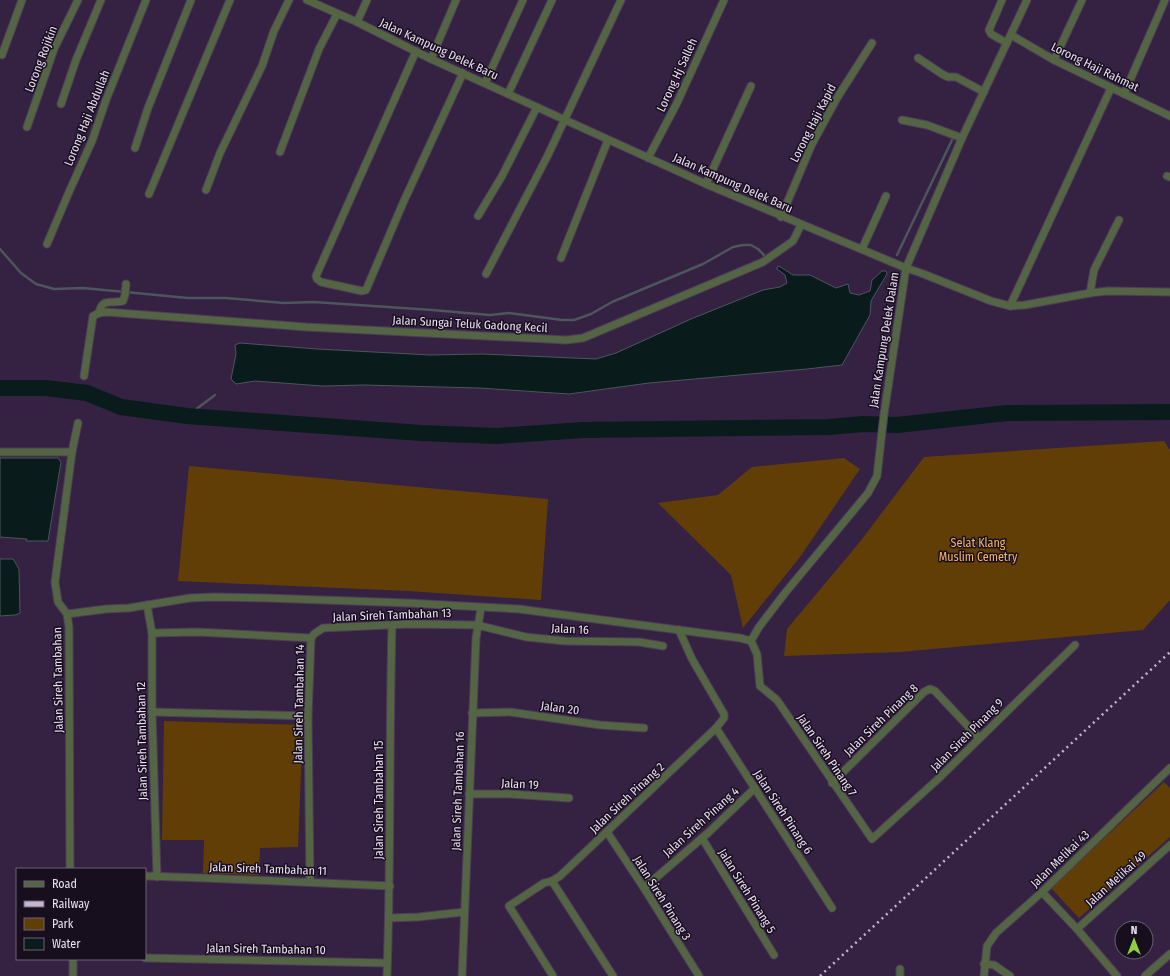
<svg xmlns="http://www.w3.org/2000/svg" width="1170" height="976" viewBox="0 0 1170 976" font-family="'Fira Sans Condensed',sans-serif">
<rect width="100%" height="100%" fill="#352142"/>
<g fill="#623e07">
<path d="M1164 441 1170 450V600L1143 630 900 652 784 656 787 629 859 543 924 457Z"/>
<path d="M844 458 860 469 800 557 743 628 731 575 658 503 718 495 752 467Z"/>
<path d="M189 466 548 499 541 600 408 591 178 581Z"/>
<path d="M164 721 303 725 298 847 260 848 259 875 203 873 204 840H162Z"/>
<path d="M1164 782 1170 788V837L1079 918 1051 888Z"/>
</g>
<g fill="#091c1b" stroke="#4d565c">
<path d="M779 266 793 275H810L836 288 848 284 850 293 859 295 870 291 872 280 882 271H886L887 274 871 301 870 315 842 365 807 369 649 383 569 394 479 388 364 385 322 386 255 381 236 384 231 379 236 354 235 345 240 343 317 349 430 355 482 354 596 359 616 353 691 319 763 290 780 287 787 283 785 275 777 269V267Z"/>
<path d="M0 458H58L61 462 48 541H26L27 539 0 537Z"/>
<path d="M0 559H13L19 569 20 613 15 615 0 616Z"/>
</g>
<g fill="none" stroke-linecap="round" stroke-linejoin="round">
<g stroke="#4d565c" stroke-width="2.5">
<path d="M0 249 21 273 36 284 54 289 83 288 188 298H226L284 303 314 302 432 310 490 315 509 313 562 320H574L591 314 612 302 703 264 733 247 743 245H751L758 249 764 255"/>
<path d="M897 255 952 140"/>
<path d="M187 416 215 395"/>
</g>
<path stroke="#091c1b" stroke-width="16" d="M0 388H46L87 393 121 407 187 416 421 433 497 436 583 430 829 427 863 424 897 425 1007 413 1170 412"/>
<defs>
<g id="street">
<path d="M307 0 357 22 431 59 706 184 906 268 921 273 991 301 1010 306 1025 305 1090 293 1108 291 1170 292"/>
<path d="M1002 0 989 30 991 34 1007 43"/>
<path d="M357 22 367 0"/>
<path d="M1011 35 1054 60 1170 116"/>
<path d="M416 51 316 276 317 279 321 282 362 291 366 290 403 203 463 73"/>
<path d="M2 55 22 0"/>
<path d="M918 58 942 74 948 77H956L984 92"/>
<path d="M431 59 456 0"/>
<path d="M1054 60 1082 0"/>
<path d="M485 83 523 0"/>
<path d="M508 94 552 0"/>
<path d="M1124 94 1165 0"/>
<path d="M61 104 76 60 101 0"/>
<path d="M902 120 927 125 962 138"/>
<path d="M27 127 54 49 78 0"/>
<path d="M135 148 148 108 191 0"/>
<path d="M280 152 319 49 337 14"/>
<path d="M648 158 677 103 724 0"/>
<path d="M1167 176 1170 177"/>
<path d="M706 184 751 86"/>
<path d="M206 190 220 153 262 66 274 31 289 0"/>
<path d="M149 194 230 0"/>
<path d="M478 216 502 176 537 107"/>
<path d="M781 217 812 144 837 98 872 43"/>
<path d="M47 244 69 192 92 141 106 100 146 0"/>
<path d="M862 249 886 196"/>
<path d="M561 258 608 140"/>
<path d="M486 274 547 157 621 0"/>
<path d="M1090 293 1094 270 1119 220"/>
<path d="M1010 306 1111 88"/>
<path d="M99 313C102 297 112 304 123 301L125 295 126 284"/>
<path d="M84 376 93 316 99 313 106 312 306 327 566 340 583 338 763 262 793 241 801 225"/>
<path d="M0 452H72"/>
<path d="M147 605 152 633V712L157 877"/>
<path d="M67 614 106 609 129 608 190 598 213 597 266 598 408 603 519 609 740 638 751 641"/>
<path d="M152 633 197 632 311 638"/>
<path d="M311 638 314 634 323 628 410 624 477 625 526 637 565 641 639 642 663 646"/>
<path d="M751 641 759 627 785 593 868 493 877 476 884 414 906 268 962 138 1027 0"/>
<path d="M751 641 757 654 760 686 777 700 872 839 938 779 1075 645"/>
<path d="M152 712 308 716"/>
<path d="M472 713 510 712 600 725 644 728"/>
<path d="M716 728 832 908"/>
<path d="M832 783 924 692 930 689 935 691 979 738"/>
<path d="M469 794H509L569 798"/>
<path d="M607 832 644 888 699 976"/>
<path d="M702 838 774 955"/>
<path d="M70 869 69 627 67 614 58 602 55 582 72 452 78 423"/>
<path d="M145 876 205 878 390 886"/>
<path d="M552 881 544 883 509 906 553 976"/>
<path d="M310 882 308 716 311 638"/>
<path d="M644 888 709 832 755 788"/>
<path d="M1042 892 1077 929 1117 976"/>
<path d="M389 918 418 917 464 912"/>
<path d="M1077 929 1170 845"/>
<path d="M145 958 387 963"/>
<path d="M73 959V976"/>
<path d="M984 964 994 965 1010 976"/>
<path d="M387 976C391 859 389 742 392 625"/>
<path d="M462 976 476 638 481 608"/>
<path d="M613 976 552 881 560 876 716 728 724 718V714L692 659 679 630"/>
<path d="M900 976V969"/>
<path d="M984 976 987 946 996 933 1042 892 1170 768"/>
<path d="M1145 976 1170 954"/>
</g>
</defs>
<use href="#street" stroke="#4e3c5b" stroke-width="9"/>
<use href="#street" stroke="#536543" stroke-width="7"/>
<path stroke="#c4b6ce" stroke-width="2.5" stroke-dasharray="2 4" stroke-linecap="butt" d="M820 976 1170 652"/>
</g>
<g text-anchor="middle" stroke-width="3" stroke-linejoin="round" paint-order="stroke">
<g font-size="12" fill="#ebdff5" stroke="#180f1e">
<text transform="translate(439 49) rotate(25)" y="4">Jalan Kampung Delek Baru</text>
<text transform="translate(41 59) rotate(-69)" y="4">Lorong Rojikin</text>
<text transform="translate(1095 67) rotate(26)" y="4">Lorong Haji Rahmat</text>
<text transform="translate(677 75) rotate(-65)" y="4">Lorong Hj Salleh</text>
<text transform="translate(87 118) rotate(-68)" y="4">Lorong Haji Abdullah</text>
<text transform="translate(813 123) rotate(-63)" y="4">Lorong Haji Kapid</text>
<text transform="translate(733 183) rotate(24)" y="4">Jalan Kampung Delek Baru</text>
<text transform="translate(470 324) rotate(3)" y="4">Jalan Sungai Teluk Gadong Kecil</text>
<text transform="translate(884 340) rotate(-81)" y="4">Jalan Kampung Delek Dalam</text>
<text transform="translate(392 615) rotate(-2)" y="4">Jalan Sireh Tambahan 13</text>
<text transform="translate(570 629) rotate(3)" y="4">Jalan 16</text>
<text transform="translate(58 680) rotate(-91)" y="4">Jalan Sireh Tambahan</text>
<text transform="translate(299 704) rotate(-89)" y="4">Jalan Sireh Tambahan 14</text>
<text transform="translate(560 708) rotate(8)" y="4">Jalan 20</text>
<text transform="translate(881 720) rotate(-44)" y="4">Jalan Sireh Pinang 8</text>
<text transform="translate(967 735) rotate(-45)" y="4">Jalan Sireh Pinang 9</text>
<text transform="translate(142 741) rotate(-91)" y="4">Jalan Sireh Tambahan 12</text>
<text transform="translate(827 755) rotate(56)" y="4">Jalan Sireh Pinang 7</text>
<text transform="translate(520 784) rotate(3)" y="4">Jalan 19</text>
<text transform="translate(458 791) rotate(-88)" y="4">Jalan Sireh Tambahan 16</text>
<text transform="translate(627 798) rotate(-43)" y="4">Jalan Sireh Pinang 2</text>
<text transform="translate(379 800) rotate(-90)" y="4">Jalan Sireh Tambahan 15</text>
<text transform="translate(783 812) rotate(57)" y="4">Jalan Sireh Pinang 6</text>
<text transform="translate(701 822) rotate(-42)" y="4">Jalan Sireh Pinang 4</text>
<text transform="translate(1060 859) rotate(-44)" y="4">Jalan Melikai 43</text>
<text transform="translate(268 869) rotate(2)" y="4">Jalan Sireh Tambahan 11</text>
<text transform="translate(1116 879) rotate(-42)" y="4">Jalan Melikai 49</text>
<text transform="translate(747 891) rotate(58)" y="4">Jalan Sireh Pinang 5</text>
<text transform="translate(662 898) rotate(58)" y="4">Jalan Sireh Pinang 3</text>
<text transform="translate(266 949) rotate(1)" y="4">Jalan Sireh Tambahan 10</text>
</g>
<g font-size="12" fill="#f7b564" stroke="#180f1e">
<text x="978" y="547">Selat Klang<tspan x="978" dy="14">Muslim Cemetry</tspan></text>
</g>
</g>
<rect x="16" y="868" width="130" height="92" fill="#180f1e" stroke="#6c6274"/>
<rect x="24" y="881" width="20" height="6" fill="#536543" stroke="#6c6274"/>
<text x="52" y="888" font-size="12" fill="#ebdff5">Road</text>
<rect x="24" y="901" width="20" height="6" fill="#c4b6ce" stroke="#6c6274"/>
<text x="52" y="908" font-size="12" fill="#ebdff5">Railway</text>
<rect x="24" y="918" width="20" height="12" fill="#623e07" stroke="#6c6274"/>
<text x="52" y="928" font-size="12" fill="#ebdff5">Park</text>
<rect x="24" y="938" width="20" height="12" fill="#091c1b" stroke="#6c6274"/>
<text x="52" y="948" font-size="12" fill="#ebdff5">Water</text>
<g transform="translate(1134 940)"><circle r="19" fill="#180f1e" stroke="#6c6274"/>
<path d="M0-3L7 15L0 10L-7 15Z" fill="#90cd41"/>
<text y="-6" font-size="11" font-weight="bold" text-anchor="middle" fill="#ebdff5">N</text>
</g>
</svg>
